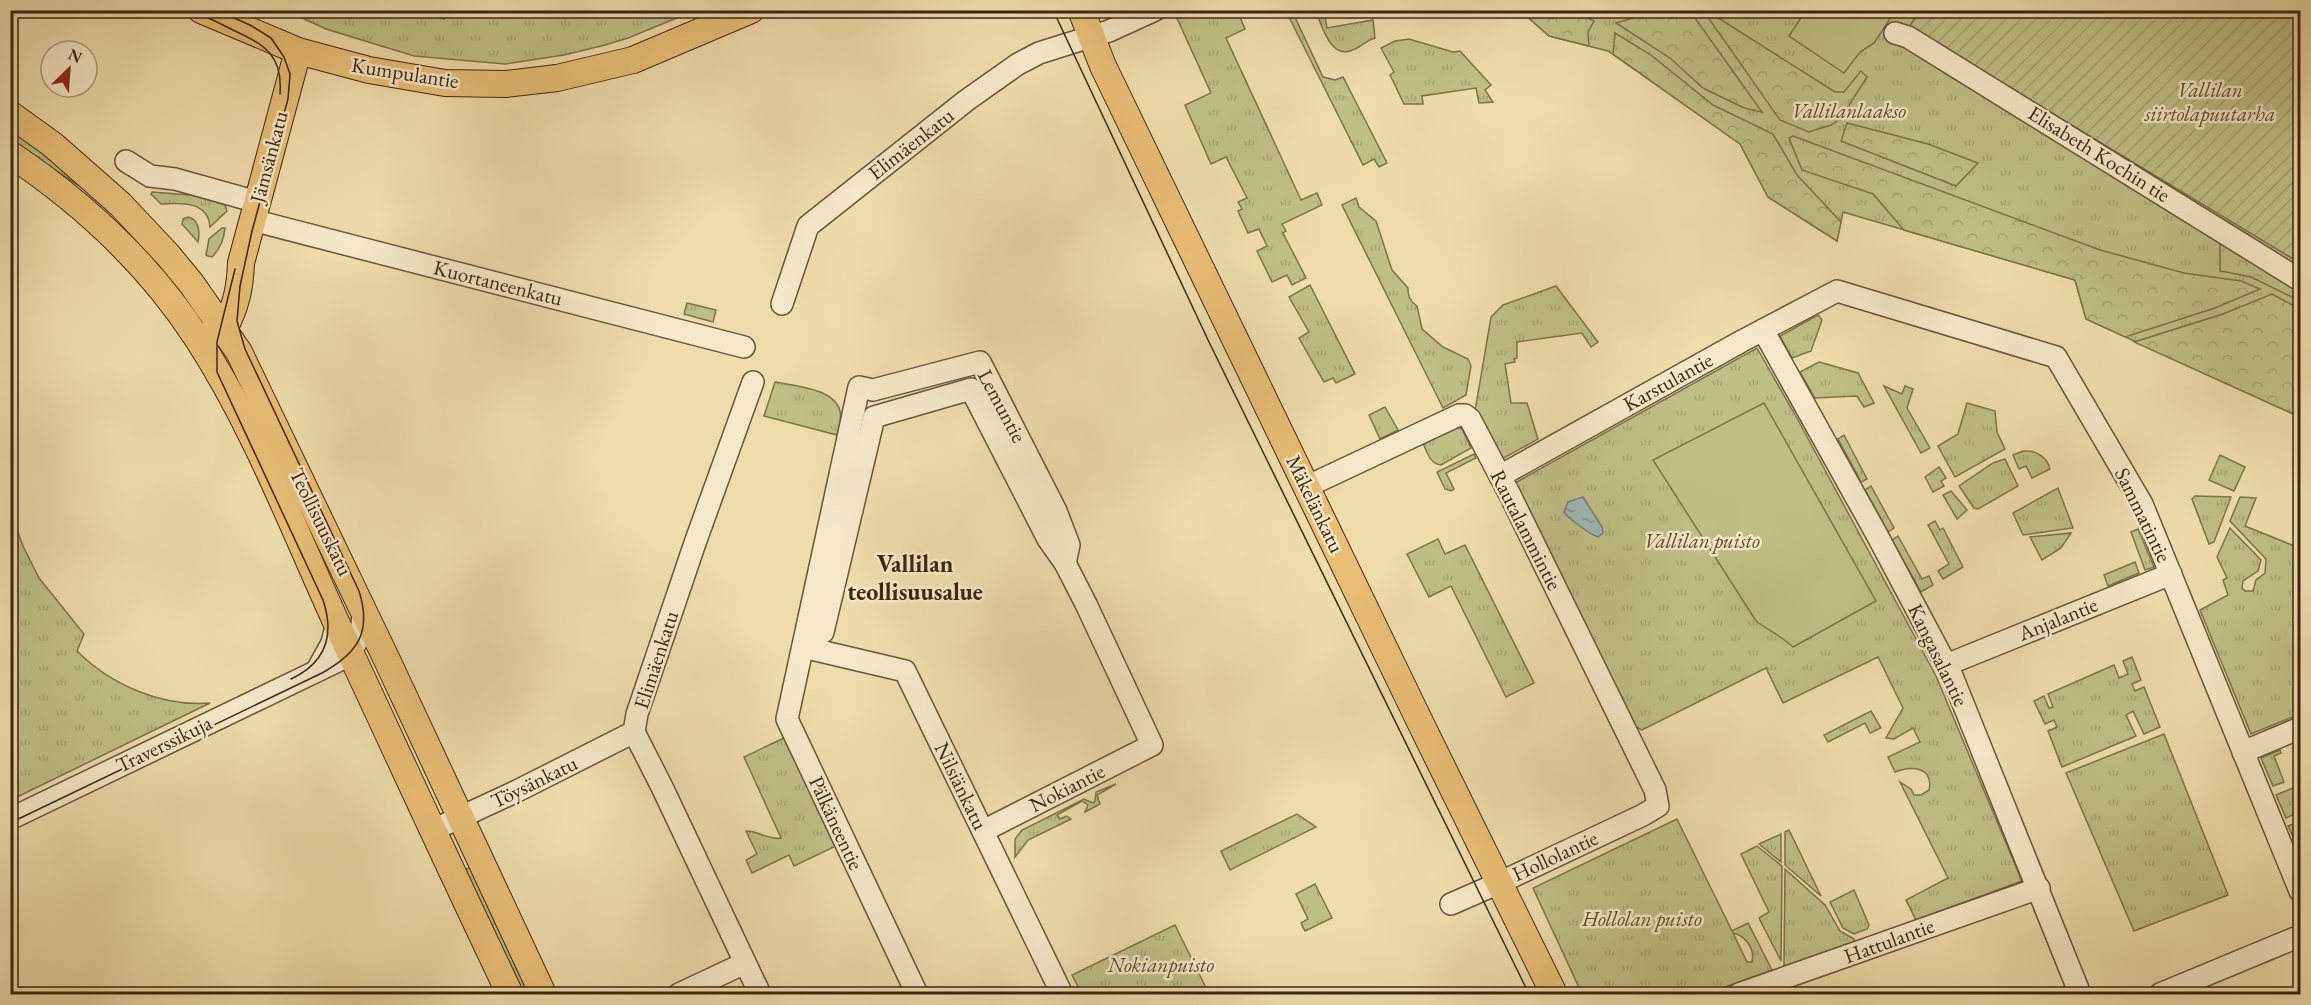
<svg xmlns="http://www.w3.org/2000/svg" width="2311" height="1005" viewBox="0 0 2311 1005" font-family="'EB Garamond',serif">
<defs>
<pattern id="grass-tufts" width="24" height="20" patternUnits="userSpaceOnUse" patternTransform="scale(1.5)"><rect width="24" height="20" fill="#bebf85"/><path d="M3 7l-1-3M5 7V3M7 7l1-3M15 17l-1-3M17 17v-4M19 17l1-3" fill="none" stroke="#a4a472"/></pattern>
<pattern id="forest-crowns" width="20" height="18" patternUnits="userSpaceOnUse" patternTransform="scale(1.5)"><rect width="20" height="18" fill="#bebf85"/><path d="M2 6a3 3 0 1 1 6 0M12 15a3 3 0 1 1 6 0" fill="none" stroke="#a4a472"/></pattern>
<pattern id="garden-furrows" width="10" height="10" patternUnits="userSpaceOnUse" patternTransform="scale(1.5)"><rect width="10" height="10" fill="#bebf85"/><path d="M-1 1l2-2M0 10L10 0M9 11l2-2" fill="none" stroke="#a4a472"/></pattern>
<pattern id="water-ripples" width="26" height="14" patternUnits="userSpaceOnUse" patternTransform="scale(1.5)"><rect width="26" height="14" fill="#a0b8b6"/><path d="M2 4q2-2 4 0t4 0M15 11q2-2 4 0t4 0" fill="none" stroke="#849593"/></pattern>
</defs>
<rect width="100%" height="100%" fill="#efdcab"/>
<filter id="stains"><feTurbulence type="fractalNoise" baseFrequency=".00333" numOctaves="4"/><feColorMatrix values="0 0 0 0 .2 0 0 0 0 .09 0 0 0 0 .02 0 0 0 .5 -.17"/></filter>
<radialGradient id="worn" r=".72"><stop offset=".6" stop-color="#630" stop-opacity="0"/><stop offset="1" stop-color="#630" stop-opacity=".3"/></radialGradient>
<g fill="url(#grass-tufts)" stroke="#7e724a" stroke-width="1.5" fill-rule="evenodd">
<path d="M1188 10 1228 11 1239 15 1245 29 1226 38 1301 200 1317 193 1322 205 1282 224 1286 231 1283 233 1306 278 1292 285 1287 275 1272 282 1257 251 1267 246 1259 229 1248 233 1238 211 1242 209 1238 202 1247 198 1226 157 1211 164 1185 105 1211 93 1176 16Z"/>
<path d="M287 11H694L628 38 605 45 564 55 505 64 414 56 326 29Z"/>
<path d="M1286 11H1292L1323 77 1335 80 1343 77 1387 163 1379 167 1374 159 1363 165Z"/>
<path d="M1521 11H1920L1910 27 2300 263V417L2086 319 2075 280 1843 212 1837 241 1768 197 1740 144 1608 51 1549 36Z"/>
<path d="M1324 12 1327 28 1373 20 1375 38C1365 41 1359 49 1350 51 1332 57 1323 30 1318 17Z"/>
<path d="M1409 39 1453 52 1460 51 1491 85 1485 90 1493 102 1479 103 1476 88 1422 96 1423 104H1404L1390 75 1394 72 1381 48 1395 41Z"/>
<path d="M10 127 38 145 86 190 11 142Z"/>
<path d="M152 192 202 196 225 205 227 211 210 227C208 201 182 203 161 204L151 194Z"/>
<path d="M1356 198 1359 207 1376 221 1392 270 1408 288C1408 297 1410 301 1417 306L1422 329 1443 347 1468 359 1471 366 1466 395 1443 408 1342 205Z"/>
<path d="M188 217C199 219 200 232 198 242L182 224 183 219Z"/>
<path d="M222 228H225C224 239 219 250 212 257L208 256 206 255 209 239Z"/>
<path d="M1310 285 1355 374 1336 383 1333 378 1324 382 1299 338 1309 332 1289 297Z"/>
<path d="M1556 286 1598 342 1591 347 1582 333 1517 342V358L1514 359 1515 362 1505 364 1511 403H1527L1538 439 1502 459 1475 411 1491 317 1503 305Z"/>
<path d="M687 303 716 310 713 322 684 314Z"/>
<path d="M1818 315 1822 320 1811 351 1792 358 1780 336Z"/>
<path d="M1757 348 1798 420 1936 676 2022 881 1916 920 1906 900 1948 878 1900 782 1911 789 1914 795H1921L1929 790C1934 766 1911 766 1895 772L1888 757 1920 742 1913 728 1894 739 1886 738 1903 708 1878 657 1783 703 1766 668 1642 730 1634 726 1515 483Z"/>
<path d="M1819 362 1858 373 1874 403 1864 407 1857 396 1815 398 1800 372Z"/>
<path d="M775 382C794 386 834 388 840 411 842 419 839 428 837 435L764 416Z"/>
<path d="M1884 386 1902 394 1905 386 1913 389 1907 408 1930 448 1921 453Z"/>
<path d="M1967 403 1995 411 1997 432 2005 449 1955 477 1938 446 1958 434Z"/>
<path d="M1385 407 1398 430 1380 439 1369 415Z"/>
<path d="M1457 427 1462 429 1471 448 1441 465C1430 464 1427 452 1423 443Z"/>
<path d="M1844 435 1867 479 1861 482 1838 439Z"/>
<path d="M2023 451C2036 450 2047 457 2050 469L2032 478 2026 466 2019 469 2013 455Z"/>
<path d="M1474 454 1476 458 1446 473 1454 489 1451 491 1445 489 1437 472Z"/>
<path d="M2220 455 2245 467 2234 491 2209 480Z"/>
<path d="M2005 459 2018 486 1978 509 1974 508 1959 486 1993 463Z"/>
<path d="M1939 467 1946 478 1941 481 1944 486 1933 492 1925 477Z"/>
<path d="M1871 486 1894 528 1888 532 1865 490Z"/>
<path d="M2058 488 2073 528 2023 535 2013 513Z"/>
<path d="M1951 491 1967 510 1957 519 1943 495Z"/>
<path d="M2195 496 2231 497 2214 542 2209 544 2192 499Z"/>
<path d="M2240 497 2256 498 2245 526 2292 545 2300 557V714L2251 734 2200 610 2228 595 2223 580 2227 578 2217 557 2230 528 2261 560 2258 571 2243 581 2242 588 2245 591H2253L2256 580 2265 573 2266 559 2230 521Z"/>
<path d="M11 514 23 546 39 578 84 634 77 651C111 685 162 707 210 703L11 800Z"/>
<path d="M1935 521 1940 530 1943 528 1963 567 1943 579 1938 571 1949 564 1928 525Z"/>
<path d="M2138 529 2154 567 2145 570 2131 532Z"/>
<path d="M2071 533 2061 548 2042 560 2030 537Z"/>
<path d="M1898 536 1922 579 1929 576 1933 585 1921 592 1892 540Z"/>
<path d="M1438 539 1445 554 1465 545 1534 683 1506 697 1451 586 1429 597 1407 554Z"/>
<path d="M2135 562 2139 573 2108 586 2104 575Z"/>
<path d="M2132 657 2141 680 2132 684 2135 691 2144 687 2160 727 2144 734 2133 711 2126 715 2136 736 2062 767 2048 731 2057 727 2054 720 2045 724 2034 701 2044 696 2049 708 2053 707 2048 694 2114 665 2119 678 2128 674 2123 661Z"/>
<path d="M1871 711 1881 728 1870 733 1865 723 1828 742 1824 735Z"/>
<path d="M2164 734 2228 895 2134 931 2066 773Z"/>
<path d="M786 737 836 846 794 866 789 855 752 873 746 860 757 854 746 831C760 831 766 840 781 838L744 757Z"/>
<path d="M2280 750 2281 753 2274 756 2284 782 2273 786 2261 758Z"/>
<path d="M1116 784 1097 795 1100 804 1085 812 1088 805 1082 801 1057 815 1060 819 1067 816 1071 819 1028 840 1015 857V839L1022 830 1084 799 1093 803 1095 801 1096 792Z"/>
<path d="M2293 788 2300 812 2286 818 2276 795Z"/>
<path d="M1297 814 1316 827 1230 870 1221 851Z"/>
<path d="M1677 819 1732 931 1748 923 1772 970 1706 994H1582L1533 888ZM1733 933C1746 936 1755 949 1752 962H1747Z"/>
<path d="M2298 822 2300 839 2295 841 2288 826Z"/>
<path d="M1789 830 1821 896 1785 865V832Z"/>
<path d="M1781 834V862L1759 844Z"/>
<path d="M1757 846 1782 866 1781 961 1759 918 1769 912 1741 854Z"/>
<path d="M475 864 536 994H523L465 870Z"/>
<path d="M1785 869 1825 905 1840 931 1854 939V942L1784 966Z"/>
<path d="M1315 884 1332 918 1305 931 1301 923 1308 919 1296 894Z"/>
<path d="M1854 890 1869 925 1867 929 1854 934 1843 928 1830 902Z"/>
<path d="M1175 925 1209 994H1082L1072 975Z"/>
</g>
<g fill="url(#forest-crowns)" stroke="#7e724a" stroke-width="1.5">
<path d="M1661 10 1690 11 1762 112 1744 108 1703 88 1670 58 1616 23Z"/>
<path d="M1521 11H1575L1594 21 1588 32 1589 46 1549 36Z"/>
<path d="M1707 16 1720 19 1835 92H1844L1861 71 1867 77 1841 118 1831 125 1809 132 1780 120Z"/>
<path d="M1615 33 1651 55 1713 105 1773 134 1797 175 1841 222 1837 241 1768 197 1740 144 1613 54Z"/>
<path d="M1847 123 1928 144 1978 163 1956 186 1841 141Z"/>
<path d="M1793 136 2100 250 2184 273 2241 281 2260 289 2215 308 2125 337 2086 319 2075 280 1904 230 1873 194 1802 170 1789 138Z"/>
<path d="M2220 236 2300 285V301L2251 277 2220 271Z"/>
<path d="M2272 294 2300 309V417L2134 342 2223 314Z"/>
</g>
<path fill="url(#garden-furrows)" stroke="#7e724a" stroke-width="1.5" d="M1920 10 2300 11V263L1909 27Z"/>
<g fill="#bebf85" stroke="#7e724a" stroke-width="1.5">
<path d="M421 11V10L447 11 444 19 420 13Z"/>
<path d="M1800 11H1895L1874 43 1860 52 1844 73 1789 36 1804 13Z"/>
<path d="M1764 403 1876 601 1793 647C1781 636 1768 630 1756 621L1653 460Z"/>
</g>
<path fill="url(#water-ripples)" stroke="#787d74" stroke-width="1.5" d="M1583 497 1602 527 1603 533 1598 537C1591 535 1568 518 1564 512L1568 502Z"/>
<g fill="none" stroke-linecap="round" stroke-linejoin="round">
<defs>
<g id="minor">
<path d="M1895 33 1908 37 2300 280"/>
<path d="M126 161 150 176 175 179 257 202"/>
<path d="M252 220 744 347"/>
<path d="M782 304 808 226 967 100 1018 64 1039 53 1109 31 1155 10"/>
<path d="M1763 330 1877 535 1952 676 2080 994"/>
<path d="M753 382 695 543 637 714 634 732 662 787 760 994"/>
<path d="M1500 476 1742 341 1837 291 2056 357 2142 504 2300 891"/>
<path d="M1306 487 1459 415H1465L1470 419 1510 495 1655 790 1658 806 1643 815 1499 883 1451 904"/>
<path d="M803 647 823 632 874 417 971 389 1048 539 1065 563 1086 604 1152 745 983 831"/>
<path d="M803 647 905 671 1062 994"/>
<path d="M1946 665 2171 574"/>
<path d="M317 670 332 643 337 622"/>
<path d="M2243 752 2300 728"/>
<path d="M10 819 344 658C359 644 363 629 363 610"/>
<path d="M433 830 517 791 634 732"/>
<path d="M679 994 745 963"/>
<path d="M917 994 787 719 859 387 873 390 980 362 1056 511 1069 545 1065 563"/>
<path d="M1739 994 2039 888"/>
<path d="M2160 994 2300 936"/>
</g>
<g id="major">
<path d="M201 10 298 51 369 70 445 83 506 84 557 78 633 60 751 10"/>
<path d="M1081 10 1103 66 1421 724 1554 994"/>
<path d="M10 114 53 145 120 204 167 254 191 283 239 352 387 660 543 994"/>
<path d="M10 154C83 203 149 264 197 338 255 427 293 528 337 624 395 748 451 871 510 994"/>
<path d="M211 334 224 330C236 305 240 290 241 263L298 51"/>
</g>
</defs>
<use href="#minor" stroke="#6a5337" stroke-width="24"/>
<use href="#major" stroke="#3d2510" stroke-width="28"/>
<use href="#minor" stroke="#f5e8c8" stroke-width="21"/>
<use href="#major" stroke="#e8be76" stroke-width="26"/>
<g stroke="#3d2510" stroke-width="1.5">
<path d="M191 10C205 16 219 23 233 30 265 45 283 55 280 94"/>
<path d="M1053 10 1209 342 1529 994"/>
<path d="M235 269 217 342V372L323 600C335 636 325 663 291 679"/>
<path d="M10 823 322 673C358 653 372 632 359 591L245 349 237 321 240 286 252 231 288 99 290 74 284 57 271 38 250 25 216 10"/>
</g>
</g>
<g text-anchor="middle" stroke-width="5" stroke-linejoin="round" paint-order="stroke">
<g font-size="21" fill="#3d2510" stroke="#f5e8c8">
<text transform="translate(405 73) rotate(9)" y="7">Kumpulantie</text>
<text transform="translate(911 144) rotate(-38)" y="7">Elimäenkatu</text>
<text transform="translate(2099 154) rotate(32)" y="7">Elisabeth Kochin tie</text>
<text transform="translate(269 157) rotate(-75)" y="7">Jämsänkatu</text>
<text transform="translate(498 283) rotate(14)" y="7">Kuortaneenkatu</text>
<text transform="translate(1668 382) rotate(-29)" y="7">Karstulantie</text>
<text transform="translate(1002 406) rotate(62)" y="7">Lemuntie</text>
<text transform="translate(1315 504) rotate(64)" y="7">Mäkelänkatu</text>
<text transform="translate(2143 515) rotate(64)" y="7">Sammatintie</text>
<text transform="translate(321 522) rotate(64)" y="7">Teollisuuskatu</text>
<text transform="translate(1526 530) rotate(63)" y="7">Rautalammintie</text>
<text transform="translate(2058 619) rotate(-22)" y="7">Anjalantie</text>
<text transform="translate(1938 655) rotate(64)" y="7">Kangasalantie</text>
<text transform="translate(656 660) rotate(-72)" y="7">Elimäenkatu</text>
<text transform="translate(164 744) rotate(-26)" y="7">Traverssikuja</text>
<text transform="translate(534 782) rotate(-26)" y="7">Töysänkatu</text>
<text transform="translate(961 786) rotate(64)" y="7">Nilsiänkatu</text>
<text transform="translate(1067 788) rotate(-27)" y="7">Nokiantie</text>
<text transform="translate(836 823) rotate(65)" y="7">Pälkäneentie</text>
<text transform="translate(1555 856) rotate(-25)" y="7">Hollolantie</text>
<text transform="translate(1889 941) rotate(-20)" y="7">Hattulantie</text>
</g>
<g font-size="21" font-style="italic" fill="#5d4c2d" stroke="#f5e8c8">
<text x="2210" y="97">Vallilan<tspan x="2210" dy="24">siirtolapuutarha</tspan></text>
<text x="1849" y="118">Vallilanlaakso</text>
<text x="1702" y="548">Vallilan puisto</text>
<text x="1642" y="926">Hollolan puisto</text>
<text x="1161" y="972">Nokianpuisto</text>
</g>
<g font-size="24" font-weight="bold" fill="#3d2510" stroke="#f5e8c8">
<text x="915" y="572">Vallilan<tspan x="915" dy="28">teollisuusalue</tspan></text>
</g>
</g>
<rect width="2311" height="1005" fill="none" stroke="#efdcab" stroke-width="36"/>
<rect x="12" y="12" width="2287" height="981" fill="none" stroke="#3d2510" stroke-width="3"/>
<rect x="18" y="18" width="2275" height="969" fill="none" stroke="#3d2510" stroke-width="1.5"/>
<g transform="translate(69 69) rotate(25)"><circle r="28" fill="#f5e8c8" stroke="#ab9a7e" stroke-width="1.5"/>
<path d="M0-4.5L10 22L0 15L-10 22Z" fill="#8f2418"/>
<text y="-9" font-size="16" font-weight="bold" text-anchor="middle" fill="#3d2510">N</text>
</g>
<rect width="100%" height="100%" filter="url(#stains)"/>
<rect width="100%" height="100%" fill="url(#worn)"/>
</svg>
